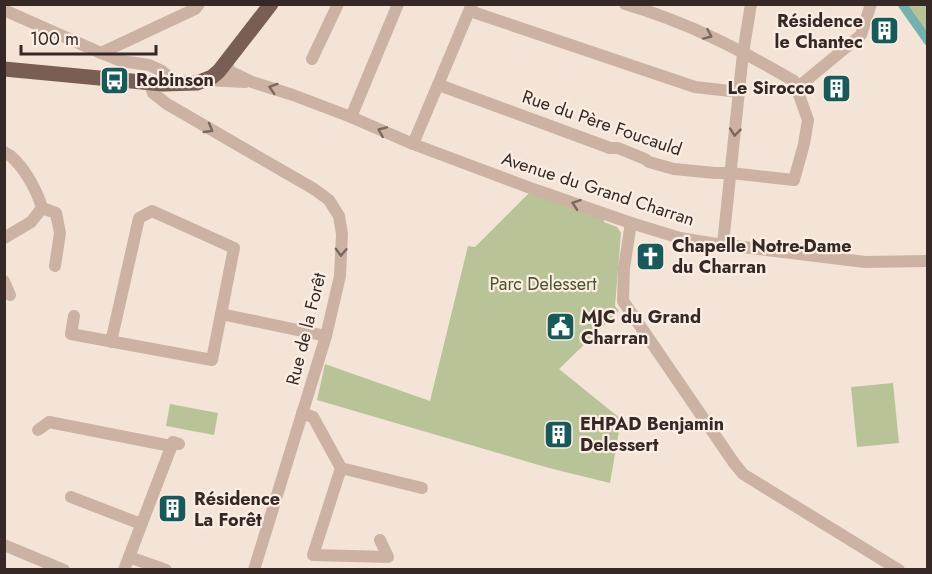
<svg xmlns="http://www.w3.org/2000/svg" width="932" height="574" viewBox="0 0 932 574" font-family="Jost,sans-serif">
<rect width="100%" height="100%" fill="#f3e4d7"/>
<g fill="#b8c397">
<path d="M904 5H927V35L926 36Z"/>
<path d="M529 193 604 219V222L617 227 621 233 615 306 619 311 559 369 621 419 610 483 549 468 317 400 325 364 430 401 468 246 475 247Z"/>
<path d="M893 383 899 443 857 447 851 387Z"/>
<path d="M170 404 218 413 214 435 166 426Z"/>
</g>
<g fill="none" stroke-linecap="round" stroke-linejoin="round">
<path stroke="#74b2af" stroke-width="9" d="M902 4 928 41"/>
<g stroke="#ccb2a3" stroke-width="12">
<path d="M4 10 101 53 121 61 149 65 162 71 178 85"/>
<path d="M470 11 695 87 739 92"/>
<path d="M101 53 195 9 199 4"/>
<path d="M312 59 338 4"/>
<path d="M227 61 228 67 231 72 252 82 293 95 351 117 413 144 533 189 631 223 680 238 710 243 865 262 928 261"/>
<path d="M207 80 245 82"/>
<path d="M150 84 153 93 167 104 314 189 329 200 339 216 342 234 340 276 326 336 254 570"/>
<path d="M439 85 610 148H618L645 159 649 162 674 169 715 173H731L794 180 804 144 808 120 794 81C739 49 687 22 625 4"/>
<path d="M797 88 861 35 871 4"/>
<path d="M351 117 398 4"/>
<path d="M413 144 472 4"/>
<path d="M4 152C21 160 37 190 42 208L31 222 4 238"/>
<path d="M42 208 56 213 60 233 55 266"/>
<path d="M631 223 624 268 623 301 734 463 743 474 899 570"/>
<path d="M723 244 743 53 751 4"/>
<path d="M4 281 10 295"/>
<path d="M221 314 326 336"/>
<path d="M74 316 71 334 212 360 234 248 152 211 139 218 111 342"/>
<path d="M302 413 313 417 341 468"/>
<path d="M38 430 49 422 171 446"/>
<path d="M341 468 313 555 388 557 380 540"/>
<path d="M341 468 422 488"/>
<path d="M71 497 141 524"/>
<path d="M4 545 64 570"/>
<path d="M129 557 166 570"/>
<path d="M124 570 173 442 179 444"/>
</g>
<path stroke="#795e55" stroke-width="15" d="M4 69 163 84 197 83 212 77 219 71 271 4"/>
</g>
<defs><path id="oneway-chevron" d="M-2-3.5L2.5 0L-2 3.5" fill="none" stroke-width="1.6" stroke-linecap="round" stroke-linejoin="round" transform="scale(1.5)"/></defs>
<g stroke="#7a675e">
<use href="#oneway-chevron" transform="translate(708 35) rotate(24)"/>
<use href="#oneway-chevron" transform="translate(273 88) rotate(-162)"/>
<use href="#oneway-chevron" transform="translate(209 129) rotate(30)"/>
<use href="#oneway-chevron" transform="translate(382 131) rotate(-157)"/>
<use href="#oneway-chevron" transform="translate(735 132) rotate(96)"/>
<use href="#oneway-chevron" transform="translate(576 204) rotate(-161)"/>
<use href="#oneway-chevron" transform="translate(341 252) rotate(92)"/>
</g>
<defs>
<symbol id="building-square" viewBox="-11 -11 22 22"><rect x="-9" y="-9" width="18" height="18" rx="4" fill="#185a59" stroke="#faeee4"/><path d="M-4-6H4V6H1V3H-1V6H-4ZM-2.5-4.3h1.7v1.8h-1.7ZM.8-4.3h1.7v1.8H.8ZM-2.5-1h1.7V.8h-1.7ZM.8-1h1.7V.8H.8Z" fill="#fff"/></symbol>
<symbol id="bus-square" viewBox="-11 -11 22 22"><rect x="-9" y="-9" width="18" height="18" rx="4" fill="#185a59" stroke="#faeee4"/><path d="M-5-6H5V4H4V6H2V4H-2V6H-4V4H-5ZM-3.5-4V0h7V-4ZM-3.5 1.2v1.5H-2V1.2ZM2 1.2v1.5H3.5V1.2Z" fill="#fff"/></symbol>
<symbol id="church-square" viewBox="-11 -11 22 22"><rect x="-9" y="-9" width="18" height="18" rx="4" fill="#185a59" stroke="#faeee4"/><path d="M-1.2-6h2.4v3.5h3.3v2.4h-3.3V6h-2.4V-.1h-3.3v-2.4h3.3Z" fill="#fff"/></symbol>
<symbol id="civic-square" viewBox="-11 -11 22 22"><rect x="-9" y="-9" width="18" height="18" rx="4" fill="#185a59" stroke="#faeee4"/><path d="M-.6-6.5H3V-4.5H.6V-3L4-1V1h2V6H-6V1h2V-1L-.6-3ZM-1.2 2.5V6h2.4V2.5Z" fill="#fff"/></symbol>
</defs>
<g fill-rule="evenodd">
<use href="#building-square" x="868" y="14" width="33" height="33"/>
<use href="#bus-square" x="98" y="64" width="33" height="33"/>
<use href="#building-square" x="820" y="72" width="33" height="33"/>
<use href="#church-square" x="634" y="240" width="33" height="33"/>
<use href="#civic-square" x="544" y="310" width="33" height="33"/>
<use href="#building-square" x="542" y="418" width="33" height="33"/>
<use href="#building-square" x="156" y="492" width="33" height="33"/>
</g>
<g text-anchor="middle" stroke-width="4.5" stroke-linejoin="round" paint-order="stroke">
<g font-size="18" font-weight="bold" fill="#362925" stroke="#faeee4" text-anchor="start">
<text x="863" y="27" text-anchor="end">Résidence<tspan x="863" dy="21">le Chantec</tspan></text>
<text x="136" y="86">Robinson</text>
<text x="815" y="94" text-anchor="end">Le Sirocco</text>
<text x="672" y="252">Chapelle Notre-Dame<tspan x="672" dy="21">du Charran</tspan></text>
<text x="581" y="323">MJC du Grand<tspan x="581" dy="21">Charran</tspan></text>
<text x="580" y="430">EHPAD Benjamin<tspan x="580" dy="21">Delessert</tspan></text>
<text x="194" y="505">Résidence<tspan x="194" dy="21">La Forêt</tspan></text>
</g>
<g font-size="18" fill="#362925" stroke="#faeee4">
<text transform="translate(602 123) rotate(19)" y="6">Rue du Père Foucauld</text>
<text transform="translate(598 189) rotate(18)" y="6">Avenue du Grand Charran</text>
<text transform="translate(306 329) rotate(-76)" y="6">Rue de la Forêt</text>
</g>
<g font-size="18" fill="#495627" stroke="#faeee4">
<text x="543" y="290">Parc Delessert</text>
</g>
</g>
<rect width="932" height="574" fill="none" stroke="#362925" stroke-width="12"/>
<path d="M21 45v9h135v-9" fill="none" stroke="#362925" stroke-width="3"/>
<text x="30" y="45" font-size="18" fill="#362925" stroke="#faeee4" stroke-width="4.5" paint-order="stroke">100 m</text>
</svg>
